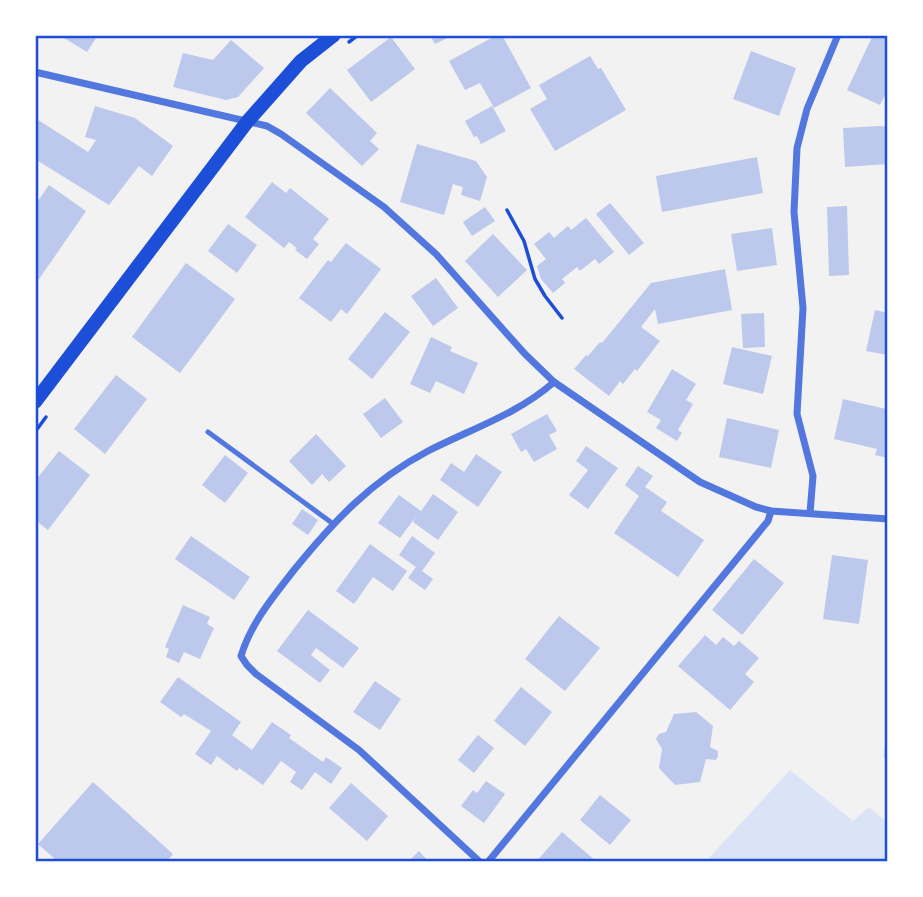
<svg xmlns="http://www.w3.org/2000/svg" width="923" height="897" viewBox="0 0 923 897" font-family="Rubik,sans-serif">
<rect width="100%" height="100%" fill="#f2f2f2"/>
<path fill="#dbe4f7" d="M790 770 853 821 869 807 888 823V862H705Z"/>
<g fill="#bdc9ec">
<path d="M59 35H98L87 52Z"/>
<path d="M430 35H453L435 44Z"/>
<path d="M497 35H502L531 88 494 108 480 83 465 90 449 61Z"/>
<path d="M873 35H888V89L880 105 847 90Z"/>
<path d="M391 37 415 69 371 102 347 70Z"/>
<path d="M231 40 264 68 238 97 226 100 173 87 183 53 213 60Z"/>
<path d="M751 51 796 68 779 116 733 99Z"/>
<path d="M590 56 598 69 601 68 626 110 555 151 530 109 547 99 539 85Z"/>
<path d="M330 88 377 133 370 141 379 149 362 166 306 113Z"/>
<path d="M95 106 135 118 173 146 152 176 139 166 109 205 35 159V118L88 152 96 140 85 137Z"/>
<path d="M492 106 506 131 481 144 477 136 474 137 465 121Z"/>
<path d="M880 126 888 127V164L845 167 843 128Z"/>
<path d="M417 144 476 161 487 177 480 201 461 195 463 187 453 184 444 215 400 202Z"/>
<path d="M757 157 763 193 662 212 656 176Z"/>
<path d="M272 182 286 193 290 188 329 219 313 239 319 244 307 259 295 250 297 248 289 242 284 248 245 217Z"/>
<path d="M49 185 86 211 35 285V205Z"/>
<path d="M610 203 644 243 629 255 596 214Z"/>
<path d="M847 206 849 275 829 276 827 207Z"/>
<path d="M485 207 495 221 472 236 463 222Z"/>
<path d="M586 218 614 252 599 264 595 259 580 271 577 267 562 279 565 283 553 293 541 279 537 266 546 259 534 244 549 232 554 238 568 226 571 230Z"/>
<path d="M228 224 257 245 237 273 208 251Z"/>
<path d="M772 228 777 265 737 271 731 234Z"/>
<path d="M493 234 527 270 498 297 465 261Z"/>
<path d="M346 243 381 269 347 314 341 309 331 322 299 298 328 260 331 262Z"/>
<path d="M186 263 235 299 180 373 132 337Z"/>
<path d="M725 269 732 310 658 324 655 309 641 327 660 341 637 371 635 369 623 384 620 381 609 396 574 369 586 355 588 356 600 342 602 343 651 283Z"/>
<path d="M436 278 458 308 433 326 411 296Z"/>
<path d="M875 310 888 313V355L866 351Z"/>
<path d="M385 312 410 332 372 379 348 359Z"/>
<path d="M764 313 765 347 743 348 741 314Z"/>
<path d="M431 337 452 347 450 351 478 363 464 394 436 381 430 393 410 384Z"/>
<path d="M732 347 772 356 763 394 723 384Z"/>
<path d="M672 369 696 384 686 400 693 404 678 430 682 433 677 441 656 428 661 420 647 412Z"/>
<path d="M116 375 147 399 105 454 74 429Z"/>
<path d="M385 398 403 422 381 438 363 414Z"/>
<path d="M843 399 886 409 888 458 875 455 877 449 834 439Z"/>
<path d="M547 414 557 431 549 435 557 449 534 462 526 449 521 452 511 434Z"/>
<path d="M727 418 779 430 771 468 719 457Z"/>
<path d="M316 434 346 466 329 482 322 474 312 485 289 461Z"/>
<path d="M586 446 618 468 588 509 569 495 588 470 576 461Z"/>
<path d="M59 451 90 475 48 530 35 520V481Z"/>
<path d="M476 454 502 472 478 507 440 480 451 463 464 472Z"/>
<path d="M225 455 248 473 225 503 202 485Z"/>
<path d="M638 466 653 476 645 487 667 502 661 511 704 540 678 577 614 533 639 496 625 485Z"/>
<path d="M433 494 458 512 438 540 413 522 417 515 400 538 378 523 399 495 421 511Z"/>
<path d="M302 509 318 520 308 535 292 524Z"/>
<path d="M191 536 250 577 234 600 175 559Z"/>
<path d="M412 536 435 553 422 571 433 579 425 590 408 578 416 567 399 555Z"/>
<path d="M370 544 407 571 393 591 373 577 354 604 336 591Z"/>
<path d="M832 555 868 560 859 624 823 619Z"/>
<path d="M754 559 784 583 742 635 712 610Z"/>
<path d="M183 605 210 617 207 624 214 628 200 659 184 652 179 663 166 657 169 649 165 647Z"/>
<path d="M308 610 359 648 343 668 316 648 311 655 330 670 320 683 277 651Z"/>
<path d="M559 616 600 648 565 691 525 659Z"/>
<path d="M705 635 716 645 723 637 734 646 739 641 759 658 745 674 754 682 730 710 678 666Z"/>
<path d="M178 677 241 722 232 735 252 750 272 722 291 735 289 738 323 762 326 757 342 768 331 784 315 772 302 790 290 782 296 772 281 761 263 785 239 768 237 771 217 756 211 765 195 754 211 731 184 714 181 717 160 702Z"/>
<path d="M375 681 401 699 380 730 353 712Z"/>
<path d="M521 687 552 712 525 746 494 721Z"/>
<path d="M696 712 713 726 710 747 718 751V756L716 760 706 759 700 782 675 785 659 768 662 749 656 739 659 734 666 732 674 714Z"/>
<path d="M886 730H888V758H884Z"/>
<path d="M478 735 494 748 474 773 458 760Z"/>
<path d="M486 781 505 794 484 823 461 806 473 790 477 793Z"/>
<path d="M93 782 173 854 166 862H51L54 858 38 844Z"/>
<path d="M351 783 388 816 367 841 329 808Z"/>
<path d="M600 795 631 820 610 845 580 820Z"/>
<path d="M562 832 597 862H536Z"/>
<path d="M419 851 429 862H408Z"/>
</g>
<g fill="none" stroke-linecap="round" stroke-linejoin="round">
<g stroke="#1d4ed8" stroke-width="3.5">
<path d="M349 42 358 35"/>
<path d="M507 210 524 241 535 279 545 296 562 318"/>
<path d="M35 432 46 417"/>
</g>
<path stroke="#5277de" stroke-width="5" d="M208 432 332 523"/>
<g stroke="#5277de" stroke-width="7">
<path d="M35 72 267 126 281 134 384 207 436 254 525 354 554 382 700 482 756 507 771 511 888 519"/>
<path d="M810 513 813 476 797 414 803 308 794 212 797 148 807 109 838 35"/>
<path d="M480 862 359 750 256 674 247 665 241 656C251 623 273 597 294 570 334 521 371 481 428 451 471 429 518 414 554 382"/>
<path d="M488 862 768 521 771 511"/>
</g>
<path stroke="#1d4ed8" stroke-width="14" d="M35 402 247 122 301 61 334 35"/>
</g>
<rect width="923" height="897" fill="none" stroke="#ffffff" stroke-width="74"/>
<rect x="37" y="37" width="849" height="823" fill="none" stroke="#1d4ed8" stroke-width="2.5"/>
</svg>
